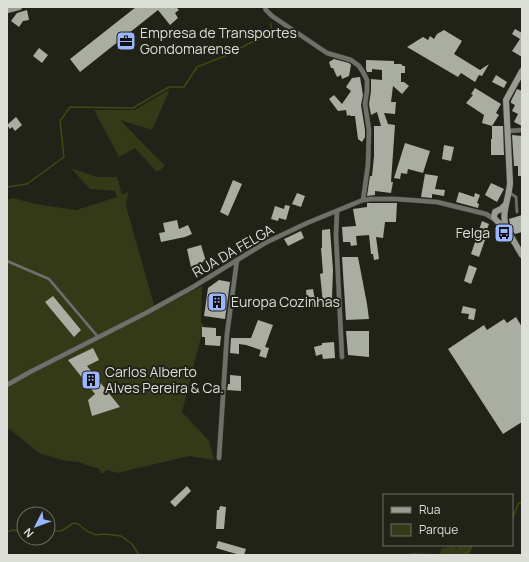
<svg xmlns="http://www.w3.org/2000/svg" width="529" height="562" viewBox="0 0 529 562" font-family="Manrope,sans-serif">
<rect width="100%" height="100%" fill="#212319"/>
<g fill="#343a17">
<path d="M170 89 152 130 120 120 165 166 157 172 135 148 119 157 94 110H135Z"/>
<path d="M71 168 97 177H117L122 195 128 192 126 206 154 305V306L159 309 202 286 201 323 204 325 182 412 209 441 214 460 189 456 117 473 107 470 102 474 98 468 89 466 79 462 61 460 39 453 10 429H7V401L8 393 7 374V200L13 198 35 204 76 210 117 197 115 191 90 189Z"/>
<path d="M453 545 457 549 458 545H475L472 546 469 555H440L441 549Z"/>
</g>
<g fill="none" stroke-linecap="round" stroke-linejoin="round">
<g stroke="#404a0f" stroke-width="1.5">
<path d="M7 187 27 184 64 157 60 121 70 107 133 108 169 87H184L197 67 227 55 250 43 269 36 271 31V24"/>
<path d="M512 520 518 504 522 502"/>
<path d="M48 531H61L74 523 78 524 87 531 96 535 105 534 121 536 132 544 139 555"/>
<path d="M7 532 13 530 24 532"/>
<path d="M406 555 413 554 436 555"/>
<path d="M462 555 469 551 473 545"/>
</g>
</g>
<g fill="#aaada1">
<path d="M136 7H176L179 10 175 13 178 18 170 25 158 10 80 72 70 59Z"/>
<path d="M27 10 29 20 23 21 19 27 11 21 17 13Z"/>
<path d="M515 29 522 33V57L512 51 520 39 512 34Z"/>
<path d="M444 30 462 41 454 54 480 70 489 64 482 76 479 75 475 82 461 73 458 77 407 47 423 37 428 40 430 36 434 39 437 34Z"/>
<path d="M39 48 48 55 42 63 33 56Z"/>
<path d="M334 59 349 63 351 65 349 76 342 79 341 75 337 77 333 68H331L329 62Z"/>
<path d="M366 60 394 61V64H401L403 66H405V73H401V82H404L409 86 402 94 393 86 391 102H396L395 114 384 113 388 124 395 125 391 182H393L391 193 375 191V195L367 196 370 176H372L374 156V126H381L377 112 371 115 369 104 371 91V79L382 80V70L372 69V72H367L366 69Z"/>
<path d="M496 75 507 82 504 88 492 82Z"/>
<path d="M360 77 363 95 361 105 365 130V137L362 142 358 139 355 116H351L349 115 347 116 346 110 338 111 329 99 334 95 342 104 351 91 346 87 352 78Z"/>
<path d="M475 88 501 104 496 113 499 115 492 126 482 123 484 115 466 103 473 95 471 94Z"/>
<path d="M517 89 522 91V126L514 122 518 114 512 111 515 105 511 103V101Z"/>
<path d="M16 117 22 125 15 131 12 127 10 129 7 125Z"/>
<path d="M492 126H503L504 155H491V139H492Z"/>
<path d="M512 135 522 136V176H518V166H514Z"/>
<path d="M405 143 430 151 423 173 408 169 407 174 401 173 400 179 394 178Z"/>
<path d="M444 145 454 147 451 161 442 159Z"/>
<path d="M425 174 438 176 435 189 445 190 444 196 432 194V198L421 197Z"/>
<path d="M233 180 242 184 228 216 220 212Z"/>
<path d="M491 183 504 189 497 202 485 195Z"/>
<path d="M459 192 474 197 475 193 480 195 477 203 479 204 478 208 456 202Z"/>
<path d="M297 193 305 196 301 207 292 204Z"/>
<path d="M367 203H397L396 222H385L383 238 376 237 379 259 374 260 373 254H371L369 235 356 236 357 245 351 246 350 242H343L342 227 356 226 353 209 367 207Z"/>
<path d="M285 205 290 206 286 220 279 218 278 221 271 219 275 206 284 209Z"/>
<path d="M522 215V232L515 234 511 229 509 219Z"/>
<path d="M177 220 179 229 188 225 192 234 185 237 161 242 159 233 165 232 163 223Z"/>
<path d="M482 221 489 224 486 232 490 233 488 238 486 237 479 257 471 254Z"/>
<path d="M330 229 333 270 332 298H330V302L323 303 320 274 323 273 321 248H322V230Z"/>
<path d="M301 231 304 238 288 246 284 239Z"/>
<path d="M201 245 206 261 202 262 204 270 192 272 187 249Z"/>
<path d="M342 257H358L367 304 369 319 346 320Z"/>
<path d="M469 265 477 268 471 284 464 281Z"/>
<path d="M219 280 230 282 225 319 204 316 208 288Z"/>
<path d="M313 289 316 306 310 307 309 301H307L306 290Z"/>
<path d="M53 296 81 330 74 337 45 302Z"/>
<path d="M463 306 476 309 474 320 468 319 469 314 461 313Z"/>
<path d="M516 317 522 327V422L503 434 448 349 484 325 487 330 504 319 507 323Z"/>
<path d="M258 320 273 325 265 347 269 348 266 358 259 356 261 350 246 345 239 344V354L230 353 231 338H251Z"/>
<path d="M202 327 216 328V336H221L220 346 205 345V337H202Z"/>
<path d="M346 331H369V357L348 355Z"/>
<path d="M334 342 335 358 323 359 322 354 316 356 314 347 322 345V343Z"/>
<path d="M93 348 99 360 87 366 120 407 92 416 88 400 95 394 68 360Z"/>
<path d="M230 375 241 376V391L227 390 228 384H230Z"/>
<path d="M187 486 191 491 175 507 170 502Z"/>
<path d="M220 506 226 507 224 529H216L217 510H219Z"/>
<path d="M218 541 246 549 244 555H240L216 548Z"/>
</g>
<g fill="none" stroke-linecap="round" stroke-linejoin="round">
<defs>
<g id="lane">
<path d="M510 193 516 197 517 212"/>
<path d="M7 261 49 279 98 337"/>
</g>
<g id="street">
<path d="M265 7 266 10 272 16 327 53 351 60 359 66 363 72 367 80V91L365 104 369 130 368 165 363 200"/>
<path d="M508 131 522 130"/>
<path d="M337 211 336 235 342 357"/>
<path d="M7 385 30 372 146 313 193 287 265 243 307 223 363 200 371 199H396L437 202 486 214 494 219"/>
<path d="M219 458 227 334 237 260"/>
</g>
<g id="secondary">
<path d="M7 10 19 7"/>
<path d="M505 205 501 209 495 212 494 217C496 222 502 224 505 228 512 236 516 246 522 255"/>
<path d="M507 230C500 215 509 199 510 183L506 100 522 71"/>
</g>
</defs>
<use href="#lane" stroke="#3b3d34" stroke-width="3.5"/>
<use href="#street" stroke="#3b3d34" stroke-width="5.5"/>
<use href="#secondary" stroke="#3b3d34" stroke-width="7"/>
<use href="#lane" stroke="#6e706a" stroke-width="2.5"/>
<use href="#street" stroke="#6e706a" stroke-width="4.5"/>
<use href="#secondary" stroke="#9a9c94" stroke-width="6"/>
</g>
<defs>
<symbol id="office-square" viewBox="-11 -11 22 22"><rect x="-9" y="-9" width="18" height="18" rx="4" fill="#9ab5fd" stroke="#212319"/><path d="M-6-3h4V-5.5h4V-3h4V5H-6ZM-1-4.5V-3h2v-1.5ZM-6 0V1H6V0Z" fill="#111"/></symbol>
<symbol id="bus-square" viewBox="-11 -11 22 22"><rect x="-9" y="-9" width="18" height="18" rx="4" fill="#9ab5fd" stroke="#212319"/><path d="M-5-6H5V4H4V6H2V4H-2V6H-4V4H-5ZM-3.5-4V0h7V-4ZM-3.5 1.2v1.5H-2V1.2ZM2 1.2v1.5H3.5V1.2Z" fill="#111"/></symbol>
<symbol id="building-square" viewBox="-11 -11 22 22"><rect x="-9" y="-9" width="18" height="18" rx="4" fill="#9ab5fd" stroke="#212319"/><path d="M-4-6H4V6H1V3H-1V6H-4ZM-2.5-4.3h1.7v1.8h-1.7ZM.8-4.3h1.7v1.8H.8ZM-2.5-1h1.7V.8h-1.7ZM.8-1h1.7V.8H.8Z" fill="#111"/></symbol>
</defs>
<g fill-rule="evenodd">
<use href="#office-square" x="115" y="30" width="22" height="22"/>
<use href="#bus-square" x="493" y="222" width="22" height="22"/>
<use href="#building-square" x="206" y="291" width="22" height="22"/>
<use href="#building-square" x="80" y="369" width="22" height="22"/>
</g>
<g text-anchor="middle" stroke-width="4" stroke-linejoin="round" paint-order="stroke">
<g font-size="14" fill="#dcded8" stroke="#212319" text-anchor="start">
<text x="140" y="38">Empresa de Transportes<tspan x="140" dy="16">Gondomarense</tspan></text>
<text x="490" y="238" text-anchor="end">Felga</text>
<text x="231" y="307">Europa Cozinhas</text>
<text x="105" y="377">Carlos Alberto<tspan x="105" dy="16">Alves Pereira &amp; Ca.</tspan></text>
</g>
<g font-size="14" fill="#dcded8" stroke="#212319">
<text transform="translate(233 251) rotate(-30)" y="5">RUA DA FELGA</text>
</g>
</g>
<rect width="529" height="562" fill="none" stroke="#dcded8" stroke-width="16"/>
<rect x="383" y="494" width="130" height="52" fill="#212319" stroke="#6c6e65"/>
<rect x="391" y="507" width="20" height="6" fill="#9a9c94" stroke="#6c6e65"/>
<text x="419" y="514" font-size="12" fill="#dcded8">Rua</text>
<rect x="391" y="524" width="20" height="12" fill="#343a17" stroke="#6c6e65"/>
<text x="419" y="534" font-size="12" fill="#dcded8">Parque</text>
<g transform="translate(36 526) rotate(228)"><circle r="19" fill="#212319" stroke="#6c6e65"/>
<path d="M0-3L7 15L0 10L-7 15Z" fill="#9ab5fd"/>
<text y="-6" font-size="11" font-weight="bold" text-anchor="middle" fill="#dcded8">N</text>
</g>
</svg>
